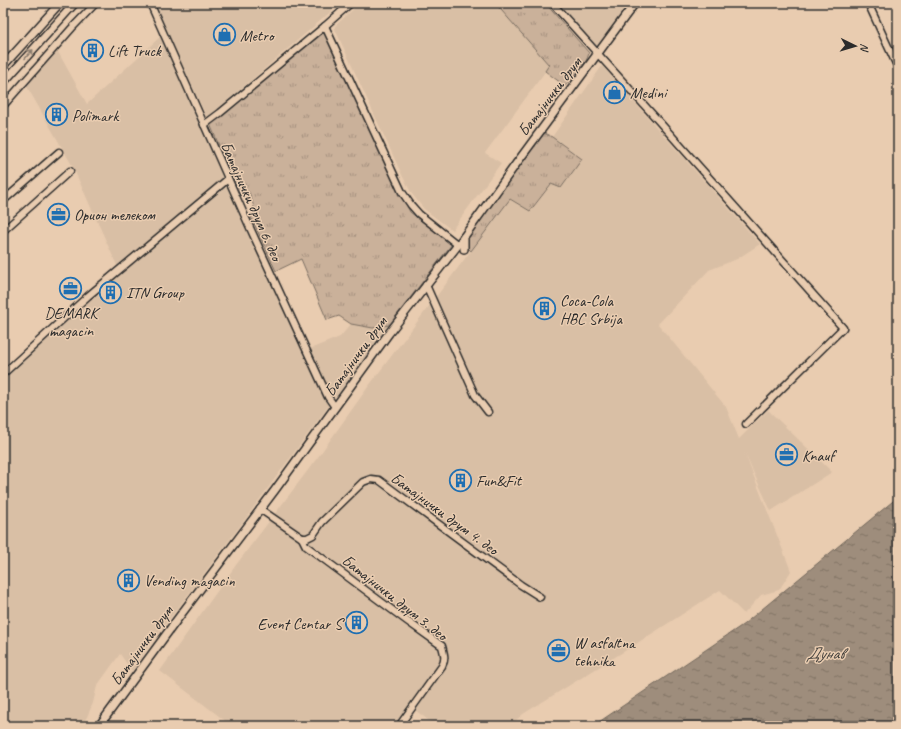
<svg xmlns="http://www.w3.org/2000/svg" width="901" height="729" viewBox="0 0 901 729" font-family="Caveat,sans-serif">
<defs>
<pattern id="grass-tufts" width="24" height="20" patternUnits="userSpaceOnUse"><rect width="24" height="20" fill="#cab19a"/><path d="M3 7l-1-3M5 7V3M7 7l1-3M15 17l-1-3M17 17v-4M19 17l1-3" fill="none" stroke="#a4907e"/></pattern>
<pattern id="water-ripples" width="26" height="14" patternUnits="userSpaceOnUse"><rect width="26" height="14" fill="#9e8d7b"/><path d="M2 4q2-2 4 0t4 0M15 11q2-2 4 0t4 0" fill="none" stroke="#817365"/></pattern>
</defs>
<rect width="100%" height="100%" fill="#e9ccb0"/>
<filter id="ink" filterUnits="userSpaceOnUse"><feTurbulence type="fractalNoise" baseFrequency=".025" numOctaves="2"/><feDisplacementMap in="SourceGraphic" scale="8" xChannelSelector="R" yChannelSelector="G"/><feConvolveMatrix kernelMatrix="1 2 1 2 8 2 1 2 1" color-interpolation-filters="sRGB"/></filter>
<g filter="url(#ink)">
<g fill="#d9bfa5">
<path d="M154 3H341L207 118Z"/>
<path d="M360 3H495L550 65 485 153 501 163 452 230 424 209 412 194 402 175 335 29V26Z"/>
<path d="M552 3H629L597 46 565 18Z"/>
<path d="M161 36 225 179 119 270 72 165 26 85 57 50 87 104Z"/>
<path d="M602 66 760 244 737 259 709 270 658 324 726 407 739 439 768 410 832 472 771 511 745 454 791 571 779 590 761 595 744 614 720 590 628 649 523 714 509 726H436L415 710 403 726H232L160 671 236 565 318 457 368 387 510 199 530 211 551 184 561 187 582 159 552 137Z"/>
<path d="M228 184 330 404 243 522 149 646 132 671 120 654 97 686 93 703 87 717 81 726H3V380L66 319Z"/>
<path d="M351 324 373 328 389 325 337 396H333L331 393 310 349 340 337Z"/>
</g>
<g fill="url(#grass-tufts)" stroke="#7a6e62">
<path d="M495 3H545L589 53C586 66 573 77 565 86L545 71 549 65Z"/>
<path d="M321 33 327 34 379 150 410 212 437 233 452 244 389 325 373 328 351 324 339 316 327 320 301 259 276 271 251 217 254 207 249 192 240 195 210 124Z"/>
<path d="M544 133 552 137 582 159 561 188 551 184 530 211 510 199 471 251 467 247 469 233Z"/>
</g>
<path fill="url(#water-ripples)" stroke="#70665b" d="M898 497V726H593L744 624Z"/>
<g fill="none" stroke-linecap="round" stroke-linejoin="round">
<defs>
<g id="minor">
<path d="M150 3 251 230 328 397 335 407"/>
<path d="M552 3 654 116 843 328 746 424"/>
<path d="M868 3 898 68"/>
<path d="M325 26 402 192 411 205 419 214 458 245"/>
<path d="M3 106 72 28 96 3"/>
<path d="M204 125 220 113 325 26 351 3"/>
<path d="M3 201 59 152"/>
<path d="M3 231 70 171"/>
<path d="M426 285 475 395 488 412"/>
<path d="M3 374 88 296 228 179"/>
<path d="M260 509 302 538 306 546 407 621 442 646C444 654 446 659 442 666L399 726"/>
<path d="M302 538H307L313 535 322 522 363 482 371 479 379 480 521 585 540 597"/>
</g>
<g id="major">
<path d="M3 66 60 3"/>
<path d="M3 83 75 3"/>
<path d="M464 249V237"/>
<path d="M99 726 179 617 275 490 389 333 458 245 516 164 635 3"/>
</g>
</defs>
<use href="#minor" stroke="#2b2b2b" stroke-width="9"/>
<use href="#major" stroke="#2b2b2b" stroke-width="10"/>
<use href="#minor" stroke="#e9ccb0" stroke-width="6"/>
<use href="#major" stroke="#e9ccb0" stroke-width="7"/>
</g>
<defs><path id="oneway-shaft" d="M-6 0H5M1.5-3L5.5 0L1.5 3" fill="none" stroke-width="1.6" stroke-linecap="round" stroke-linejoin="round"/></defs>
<use stroke="#8a7c6e" href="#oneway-shaft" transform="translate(29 54) rotate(-48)"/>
</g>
<defs>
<symbol id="shop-ring" viewBox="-11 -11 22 22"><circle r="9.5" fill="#e9ccb0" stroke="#1f6fb2" stroke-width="1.5"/><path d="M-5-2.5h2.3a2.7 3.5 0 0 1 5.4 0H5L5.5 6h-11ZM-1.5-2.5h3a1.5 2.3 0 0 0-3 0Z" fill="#1f6fb2"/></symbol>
<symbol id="building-ring" viewBox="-11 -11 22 22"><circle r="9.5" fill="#e9ccb0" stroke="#1f6fb2" stroke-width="1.5"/><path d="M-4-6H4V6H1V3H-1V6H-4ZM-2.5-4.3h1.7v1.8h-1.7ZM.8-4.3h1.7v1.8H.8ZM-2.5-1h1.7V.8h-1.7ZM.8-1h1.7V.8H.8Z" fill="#1f6fb2"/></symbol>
<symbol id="office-ring" viewBox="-11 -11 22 22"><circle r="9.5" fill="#e9ccb0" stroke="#1f6fb2" stroke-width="1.5"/><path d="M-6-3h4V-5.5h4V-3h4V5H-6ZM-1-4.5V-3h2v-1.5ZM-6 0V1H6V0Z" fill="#1f6fb2"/></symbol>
</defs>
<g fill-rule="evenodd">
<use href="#shop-ring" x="212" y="22" width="25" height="25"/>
<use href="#building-ring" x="80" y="38" width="25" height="25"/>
<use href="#shop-ring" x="602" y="80" width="25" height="25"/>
<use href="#building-ring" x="44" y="102" width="25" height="25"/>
<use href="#office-ring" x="46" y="202" width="25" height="25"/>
<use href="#office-ring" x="58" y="276" width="25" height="25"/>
<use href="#building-ring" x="98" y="280" width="25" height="25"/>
<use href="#building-ring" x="532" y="296" width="25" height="25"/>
<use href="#office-ring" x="774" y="442" width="25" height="25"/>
<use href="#building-ring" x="448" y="468" width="25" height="25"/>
<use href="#building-ring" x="116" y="568" width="25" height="25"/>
<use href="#building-ring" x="344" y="610" width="25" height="25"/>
<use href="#office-ring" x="546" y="638" width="25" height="25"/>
</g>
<g text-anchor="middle" stroke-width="3" stroke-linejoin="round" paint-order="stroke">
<g font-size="16" fill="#2b2b2b" stroke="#e9ccb0" text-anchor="start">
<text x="240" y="41">Metro</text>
<text x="108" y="56">Lift Truck</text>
<text x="630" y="98">Medini</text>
<text x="72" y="121">Polimark</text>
<text x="74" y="220">Орион телеком</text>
<text x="126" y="298">ITN Group</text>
<text x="560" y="306">Coca-Cola<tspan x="560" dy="18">HBC Srbija</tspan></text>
<text x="71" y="318" text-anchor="middle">DEMARK<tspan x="71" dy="18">magacin</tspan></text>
<text x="802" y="461">Knauf</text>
<text x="476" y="486">Fun&amp;Fit</text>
<text x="144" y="586">Vending magacin</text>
<text x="342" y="629" text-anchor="end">Event Centar S</text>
<text x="574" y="648">W asfaltna<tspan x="574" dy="18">tehnika</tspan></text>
</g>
<g font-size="16" fill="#2b2b2b" stroke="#e9ccb0">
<text transform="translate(549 96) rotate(-53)" y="6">Батајнички друм</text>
<text transform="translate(252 201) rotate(66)" y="6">Батајнички друм 6. део</text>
<text transform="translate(355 356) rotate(-54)" y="6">Батајнички друм</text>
<text transform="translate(445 513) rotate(36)" y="6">Батајнички друм 4. део</text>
<text transform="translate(395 597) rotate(38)" y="6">Батајнички друм 3. део</text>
<text transform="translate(141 645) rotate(-54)" y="6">Батајнички друм</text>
</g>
<g font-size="17" font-style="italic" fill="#423f3b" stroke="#e9ccb0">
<text x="825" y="659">Дунав</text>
</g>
</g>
<rect width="901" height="729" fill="none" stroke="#e9ccb0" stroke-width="16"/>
<rect x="8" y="8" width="885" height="713" fill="none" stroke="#2b2b2b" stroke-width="1.5" filter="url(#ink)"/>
<g transform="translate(855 46) rotate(95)" stroke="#e9ccb0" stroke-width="3" paint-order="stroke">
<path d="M0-3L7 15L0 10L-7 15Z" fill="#2b2b2b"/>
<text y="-6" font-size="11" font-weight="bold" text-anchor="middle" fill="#2b2b2b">N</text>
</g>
</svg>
